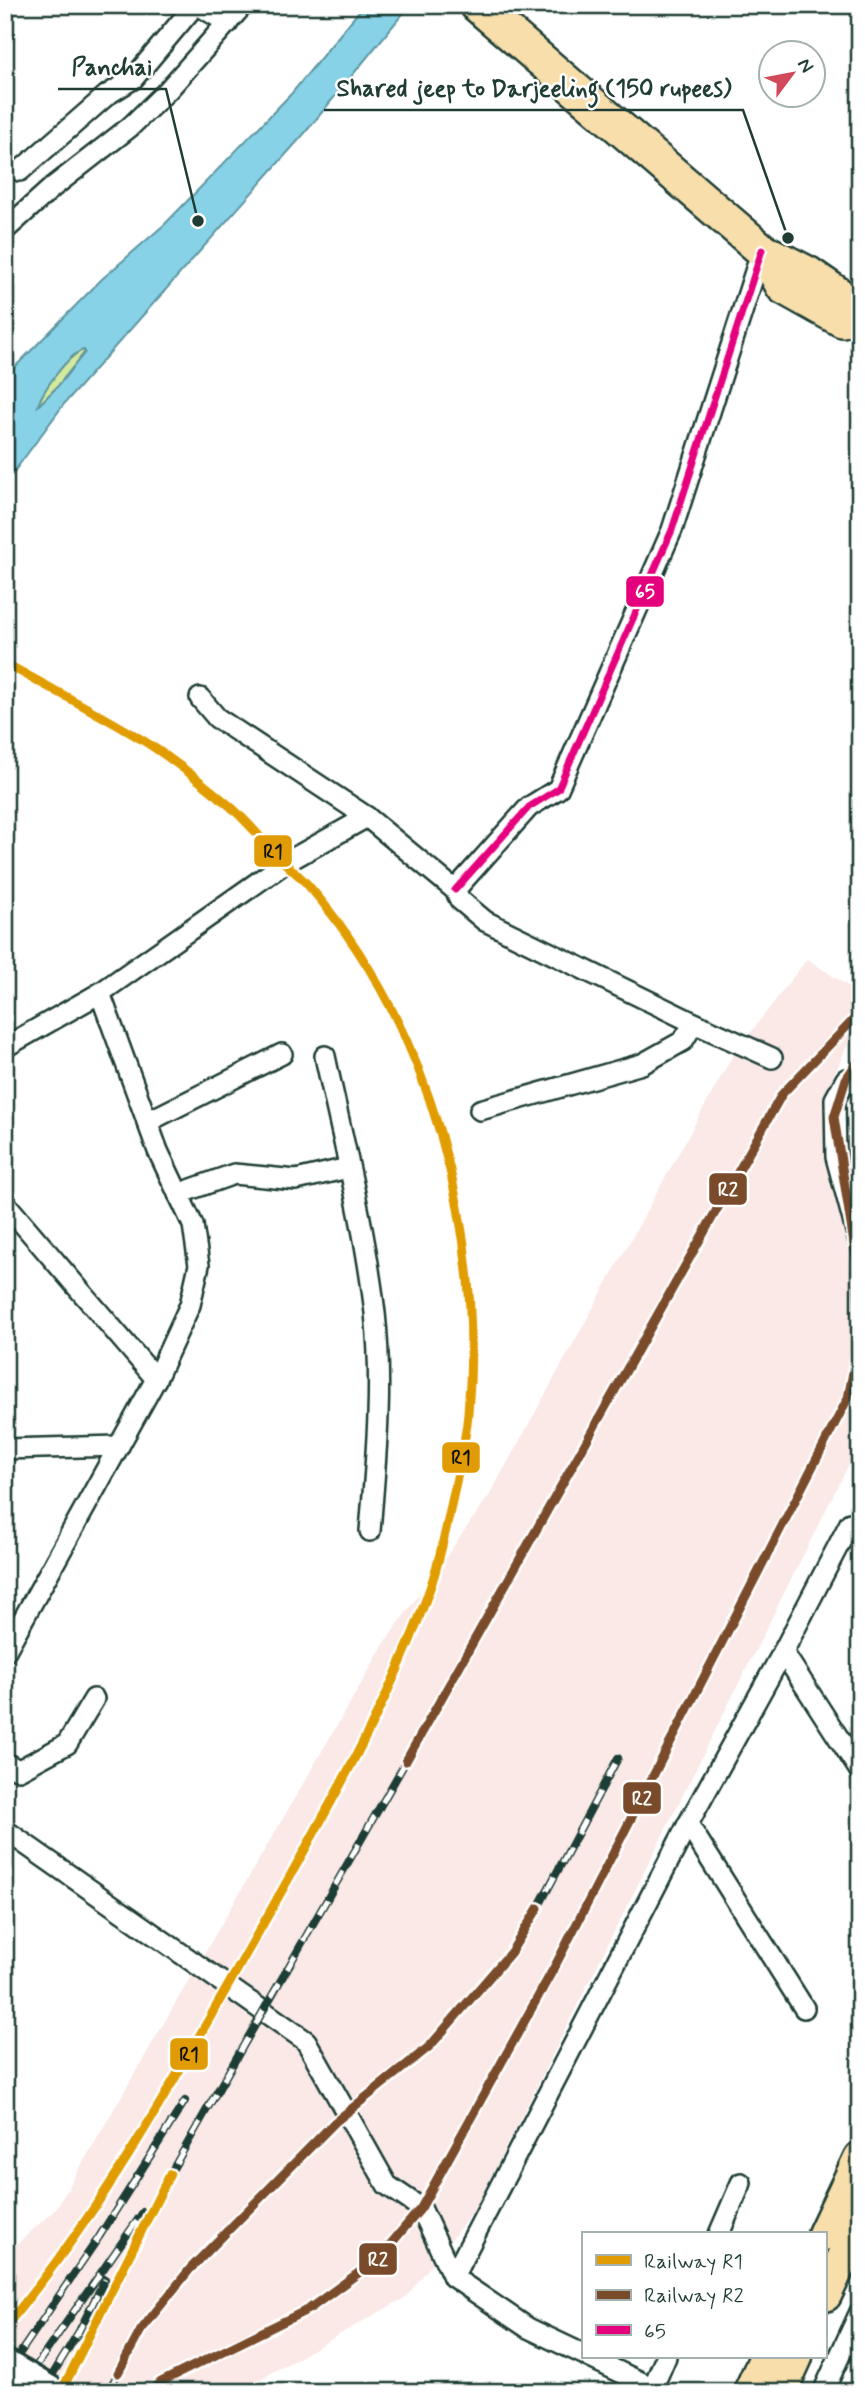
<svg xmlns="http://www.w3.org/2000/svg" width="865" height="2397" viewBox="0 0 865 2397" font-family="Mynerve,sans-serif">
<rect width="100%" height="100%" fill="#fff"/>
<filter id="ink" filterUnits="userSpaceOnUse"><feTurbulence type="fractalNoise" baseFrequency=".0143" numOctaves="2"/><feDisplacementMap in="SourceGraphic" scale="14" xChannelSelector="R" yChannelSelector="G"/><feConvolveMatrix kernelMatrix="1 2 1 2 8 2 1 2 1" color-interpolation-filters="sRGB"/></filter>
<g filter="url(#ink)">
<path fill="#fae9e6" d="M807 959 860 994V1018L831 1081 860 1186V1442L475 2209 406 2297 237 2392H5V2255L56 2209 386 1641 489 1496 732 1057Z"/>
<path fill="#d3e99d" stroke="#799368" stroke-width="2" d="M84 350 85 352 57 387 38 406C41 392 70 352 84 350Z"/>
<path fill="#88d2e8" stroke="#5e96a0" stroke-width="2" fill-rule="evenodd" d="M364 5H410L304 134 64 404 5 484V377L102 279 165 224 292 93ZM84 350 85 352 57 387 38 406C41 392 70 352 84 350Z"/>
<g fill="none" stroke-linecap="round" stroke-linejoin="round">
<defs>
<g id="minor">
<path d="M198 5 228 23"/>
<path d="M20 171 107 95 133 79 195 5"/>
<path d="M5 230 53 187 130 127 168 90 243 5"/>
<path d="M200 698 217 718 367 817 455 890 460 900 485 921 694 1023 772 1058"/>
<path d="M455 890 529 807 558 789 672 530 762 250"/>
<path d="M5 1047 100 993 285 863 367 817"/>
<path d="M325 1056C343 1141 365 1226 375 1313 383 1385 376 1459 370 1531"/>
<path d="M860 1084 846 1079 835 1099 836 1157 860 1246"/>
<path d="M480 1110 642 1064 683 1041 694 1023"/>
<path d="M147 1122 282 1054"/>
<path d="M178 1194 234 1174 296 1180 348 1168"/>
<path d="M5 1203 156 1379"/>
<path d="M5 1449 119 1446"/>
<path d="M5 1652 156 1379 190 1305 199 1265 193 1225 158 1151 100 993"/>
<path d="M783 1652 860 1771"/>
<path d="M5 1763 19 1770 67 1744 94 1699"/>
<path d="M688 1824 804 2008"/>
<path d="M5 1830 306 2041 387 2185 421 2208 453 2277 528 2328 583 2354"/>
<path d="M719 2234 741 2183"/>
<path d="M453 2277 688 1824 783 1652 850 1523"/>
<path d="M588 2357 662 2392"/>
<path d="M653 2387 666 2357"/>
<path d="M823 2392 860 2312"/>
</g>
<g id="primary">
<path d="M824 2234 860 2158"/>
<path d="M825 2295 860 2221"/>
<path d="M750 2392 766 2357"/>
<path d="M780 2392 796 2357"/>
</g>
<g id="trunk">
<path d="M477 5 762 250 809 274 860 309"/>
<path d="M764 252 783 287 842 320"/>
</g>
</defs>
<use href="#minor" stroke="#1f3d34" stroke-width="24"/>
<use href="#primary" stroke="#1f3d34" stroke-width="37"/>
<use href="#trunk" stroke="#1f3d34" stroke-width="38"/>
<use href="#minor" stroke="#fff" stroke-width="19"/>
<use href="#primary" stroke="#f8deab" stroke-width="32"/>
<use href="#trunk" stroke="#f8deab" stroke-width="33"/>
<defs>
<g id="rail">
<path d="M5 2327 33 2294 94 2212 144 2134 341 1786 403 1655"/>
<path d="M5 2375 99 2237 185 2101"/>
<path d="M18 2392 143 2212"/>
<path d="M42 2392 79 2331 105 2279"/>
<path d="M61 2392 166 2181 505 1588 782 1094 860 1012"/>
<path d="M108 2392 141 2330 190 2269 335 2122 430 2046 511 1952 540 1904 618 1758"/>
</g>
</defs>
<use href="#rail" stroke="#1f3d34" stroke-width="8"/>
<use href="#rail" stroke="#fff" stroke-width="5" stroke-dasharray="16" stroke-linecap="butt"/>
<defs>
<path id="tertiary-bridge" d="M5 2362 56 2392"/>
</defs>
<use href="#tertiary-bridge" stroke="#1f3d34" stroke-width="30" stroke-linecap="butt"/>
<use href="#tertiary-bridge" stroke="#fff" stroke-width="24"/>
<defs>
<path id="bus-1" d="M455 890 529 807 558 789 672 530 762 250"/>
</defs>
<use href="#bus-1" stroke="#fff" stroke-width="12"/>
<use href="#bus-1" stroke="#e5007d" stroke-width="7"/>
<defs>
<g id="rail-1">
<path d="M5 663C51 689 99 713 144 741 174 760 204 784 231 807 248 822 263 841 279 857 288 867 299 875 308 885 431 1026 484 1229 468 1413 466 1440 459 1466 454 1492 447 1524 441 1557 430 1588 390 1703 326 1812 267 1917 186 2059 110 2202 5 2327"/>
<path d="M61 2392 170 2174"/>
</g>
<g id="rail-2">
<path d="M406 1761 782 1094 858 1015"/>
<path d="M118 2373 141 2330 190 2269 335 2122 430 2046 511 1952 538 1908"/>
<path d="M148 2392 161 2382 309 2309 379 2258 421 2208 555 1966 848 1398 859 1341 858 1269 834 1117 846 1079 860 1058"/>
</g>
</defs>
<use href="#rail-1" stroke="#fff" stroke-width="14"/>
<use href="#rail-2" stroke="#fff" stroke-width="14"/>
<use href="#rail-1" stroke="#e19c05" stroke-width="9"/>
<use href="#rail-2" stroke="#7a4b2a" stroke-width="9"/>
</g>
</g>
<path fill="none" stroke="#1f3d34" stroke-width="2.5" d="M198 221L166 89H58M788 238L743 110H324"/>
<g fill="#1f3d34" stroke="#fff" stroke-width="2.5">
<circle cx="198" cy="221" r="7"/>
<circle cx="788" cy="238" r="7"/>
</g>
<g font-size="24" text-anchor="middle" font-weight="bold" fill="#1f3d34" stroke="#fff" stroke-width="5" stroke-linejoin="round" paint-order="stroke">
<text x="112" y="75">Panchai</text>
<text x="534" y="96">Shared jeep to Darjeeling (150 rupees)</text>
</g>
<g stroke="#fff" stroke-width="2.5">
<rect x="625" y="575" width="40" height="33" rx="7" fill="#e5007d"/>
<rect x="253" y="834" width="40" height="34" rx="7" fill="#e19c05"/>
<rect x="708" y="1172" width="40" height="34" rx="7" fill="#7a4b2a"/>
<rect x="441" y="1441" width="40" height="33" rx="7" fill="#e19c05"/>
<rect x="622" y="1781" width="40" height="34" rx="7" fill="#7a4b2a"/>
<rect x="169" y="2037" width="40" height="34" rx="7" fill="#e19c05"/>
<rect x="358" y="2242" width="40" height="34" rx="7" fill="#7a4b2a"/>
</g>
<g font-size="19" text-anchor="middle" font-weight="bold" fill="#fff">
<text x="645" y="598">65</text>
<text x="728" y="1196">R2</text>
<text x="642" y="1805">R2</text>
<text x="378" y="2266">R2</text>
</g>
<g font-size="19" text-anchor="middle" font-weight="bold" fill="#111">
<text x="273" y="858">R1</text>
<text x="461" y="1464">R1</text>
<text x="189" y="2061">R1</text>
</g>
<rect width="865" height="2397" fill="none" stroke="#fff" stroke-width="28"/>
<rect x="14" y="14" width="837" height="2369" fill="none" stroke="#1f3d34" stroke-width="2.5" filter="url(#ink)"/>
<rect x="582" y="2232" width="245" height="126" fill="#ffffff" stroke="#a5b1ae" stroke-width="2"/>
<rect x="596" y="2255" width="35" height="10" fill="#e19c05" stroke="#a5b1ae" stroke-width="2"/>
<text x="644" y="2268" font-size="21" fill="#1f3d34">Railway R1</text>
<rect x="596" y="2290" width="35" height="10" fill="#7a4b2a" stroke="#a5b1ae" stroke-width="2"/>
<text x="644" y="2302" font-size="21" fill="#1f3d34">Railway R2</text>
<rect x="596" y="2325" width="35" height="10" fill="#e5007d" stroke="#a5b1ae" stroke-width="2"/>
<text x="644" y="2338" font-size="21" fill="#1f3d34">65</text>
<g transform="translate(792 74) rotate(58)"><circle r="33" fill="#ffffff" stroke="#a5b1ae" stroke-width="2"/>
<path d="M0-5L12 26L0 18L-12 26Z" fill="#d1495b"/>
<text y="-10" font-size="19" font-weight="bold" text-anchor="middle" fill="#1f3d34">N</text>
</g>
</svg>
